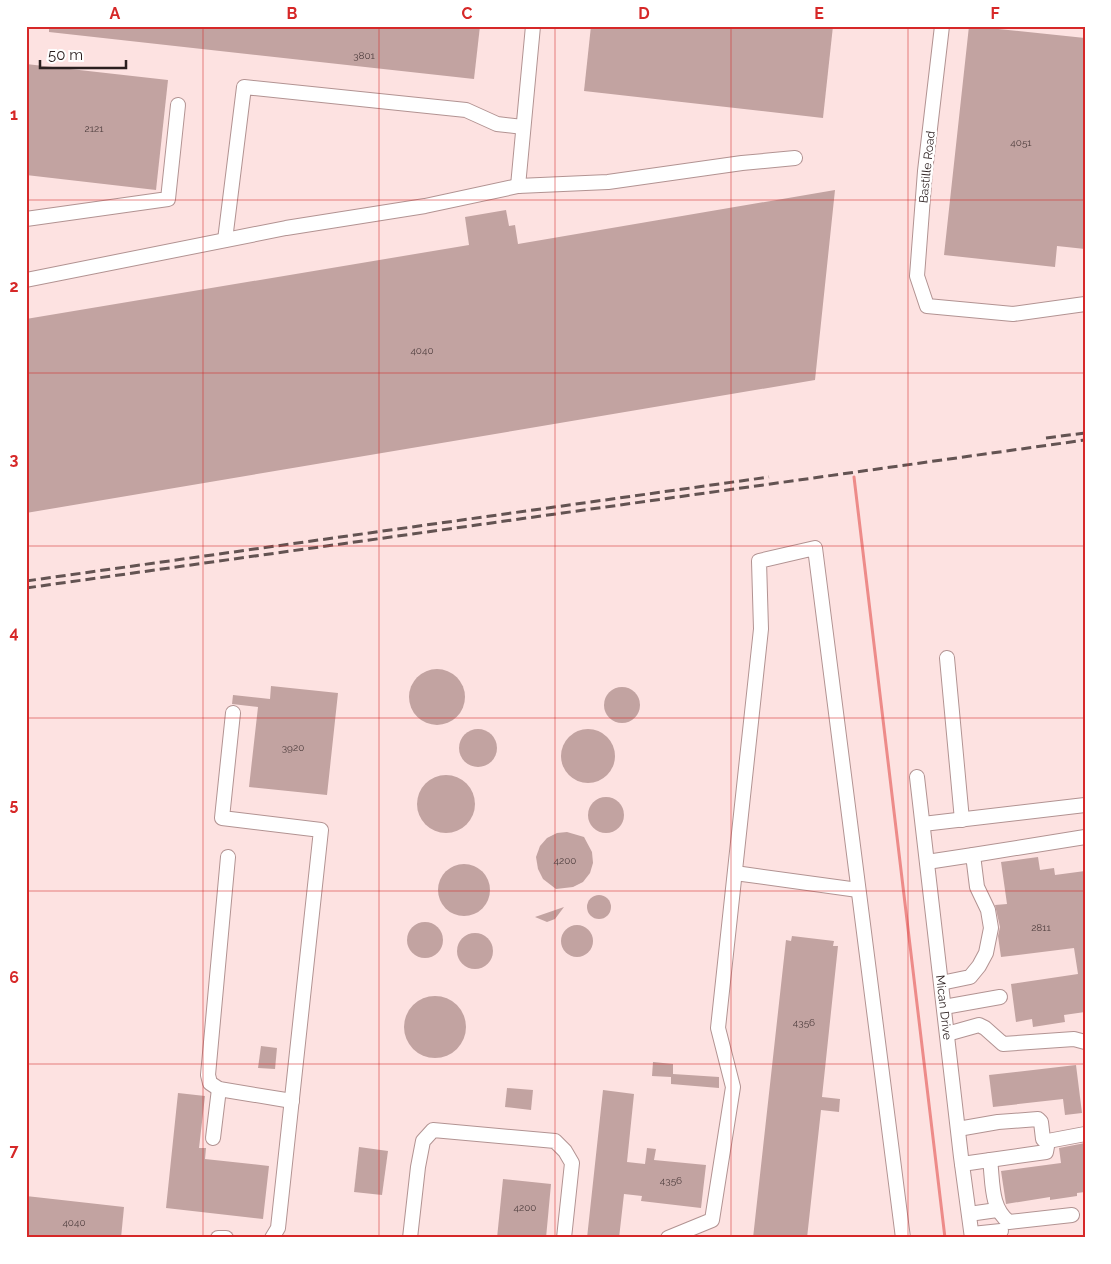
<svg xmlns="http://www.w3.org/2000/svg" width="1111" height="1264" viewBox="0 0 1111 1264" font-family="Raleway,sans-serif">
<rect width="100%" height="100%" fill="#fde2e1"/>
<g fill="none" stroke-linecap="round" stroke-linejoin="round">
<path stroke="#ed8b89" stroke-width="3" d="M854 477 945 1238"/>
</g>
<g fill="#c2a3a1">
<path d="M49 26H480L474 79 49 32Z"/>
<path d="M591 26H833L823 118 584 91Z"/>
<path d="M969 26 1085 38V249L1057 246 1055 267 944 255Z"/>
<path d="M26 64 168 80 156 190 26 175Z"/>
<path d="M835 190 815 380 26 513V319L469 245 465 217 506 210 509 226 515 225 518 244Z"/>
<circle cx="437" cy="697" r="28"/>
<path d="M271 686 338 693 327 795 249 787 258 707 232 704 233 695 270 699Z"/>
<circle cx="622" cy="705" r="18"/>
<circle cx="588" cy="756" r="27"/>
<circle cx="478" cy="748" r="19"/>
<circle cx="446" cy="804" r="29"/>
<circle cx="606" cy="815" r="18"/>
<path d="M567 832 584 837 592 852 593 863 590 873 583 882 573 887 556 889 543 879 538 869 536 857 540 846 547 838 557 833Z"/>
<path d="M1038 857 1040 870 1054 868 1055 875 1085 871V1012L1064 1015 1065 1022 1033 1027 1032 1019 1016 1022 1011 984 1078 974 1074 948 1001 957 998 936 1000 927 995 905 1007 904 1001 862Z"/>
<circle cx="464" cy="890" r="26"/>
<circle cx="599" cy="907" r="12"/>
<path d="M564 907 555 919 547 922 535 917Z"/>
<circle cx="425" cy="940" r="18"/>
<circle cx="577" cy="941" r="16"/>
<circle cx="475" cy="951" r="18"/>
<path d="M792 936 834 941 833 946H838L822 1097 840 1099 839 1112 821 1110 807 1238H753L786 940 791 941Z"/>
<circle cx="435" cy="1027" r="31"/>
<path d="M261 1046 277 1048 275 1069 258 1068Z"/>
<path d="M653 1062 673 1064V1074L719 1077V1088L671 1084V1077L652 1076Z"/>
<path d="M1076 1065 1082 1113 1065 1115 1063 1099 993 1107 989 1075Z"/>
<path d="M507 1088 533 1090 531 1110 505 1107Z"/>
<path d="M603 1090 634 1094 627 1162 645 1164 647 1148 656 1149 654 1160 706 1165 701 1208 641 1201 642 1196 624 1194 619 1238H587Z"/>
<path d="M178 1093 205 1096 199 1148H206L205 1159 269 1166 263 1219 166 1208Z"/>
<path d="M1085 1143V1192L1077 1193V1196L1050 1200V1197L1006 1204 1001 1171 1061 1163 1059 1148Z"/>
<path d="M359 1147 388 1151 382 1195 354 1192Z"/>
<path d="M503 1179 551 1184 546 1238H497Z"/>
<path d="M26 1196 124 1207 121 1238 26 1236Z"/>
</g>
<g fill="none" stroke-linecap="round" stroke-linejoin="round">
<defs>
<g id="minor">
<path d="M942 26 925 171 917 276 927 306 1013 314 1085 304"/>
<path d="M518 186 533 26"/>
<path d="M26 219 168 199 178 105"/>
<path d="M225 240 244 87 466 110 497 124 523 127"/>
<path d="M26 280 286 228 425 206 518 186 608 182 742 163 795 158"/>
<path d="M947 658 962 820"/>
<path d="M233 713 222 818 321 830 278 1228 272 1238"/>
<path id="s1" d="M917 777 961 1157 972 1238"/>
<path d="M923 824 1085 805"/>
<path d="M973 855 1085 837"/>
<path d="M228 857 208 1075 210 1083 219 1089 292 1101"/>
<path d="M927 862 973 855 977 887 988 910 991 928 986 953 979 966 970 977 941 983"/>
<path d="M735 873 858 890"/>
<path d="M944 1007 1000 997"/>
<path d="M947 1034 979 1025 985 1028 1003 1044 1074 1039 1085 1042"/>
<path d="M958 1129 998 1122 1038 1119 1041 1122 1043 1139 1047 1143"/>
<path d="M213 1138 219 1089"/>
<path d="M990 1160C993 1181 990 1208 1009 1222L1072 1215"/>
<path d="M962 1164 1046 1152 1048 1141 1085 1134"/>
<path d="M969 1214 997 1210"/>
<path d="M972 1234 1001 1231"/>
<path d="M218 1238H226"/>
<path d="M410 1238 418 1167 423 1141 433 1130 555 1141 565 1151 572 1163 564 1238"/>
<path d="M668 1238 712 1220 733 1087 718 1028 761 629 759 561 815 548 903 1238"/>
</g>
</defs>
<use href="#minor" stroke="#b29392" stroke-width="16"/>
<use href="#minor" stroke="#fff" stroke-width="14"/>
<g stroke="#635352" stroke-width="3" stroke-dasharray="10 5" stroke-linecap="butt">
<path d="M1046 438 1085 433"/>
<path d="M26 581 769 477"/>
<path d="M26 588 1085 440"/>
</g>
</g>
<path fill="none" stroke="#d62828" stroke-width="1" stroke-opacity="0.55" d="M203 26V1238M379 26V1238M555 26V1238M731 26V1238M908 26V1238M26 200H1085M26 373H1085M26 546H1085M26 718H1085M26 891H1085M26 1064H1085"/>
<g text-anchor="middle" stroke-width="5" stroke-linejoin="round" paint-order="stroke">
<g font-size="10" fill="#514040">
<text x="364" y="59">3801</text>
<text x="94" y="132">2121</text>
<text x="1021" y="146">4051</text>
<text x="422" y="354">4040</text>
<text x="293" y="751">3920</text>
<text x="565" y="864">4200</text>
<text x="1041" y="931">2811</text>
<text x="804" y="1026">4356</text>
<text x="671" y="1184">4356</text>
<text x="525" y="1211">4200</text>
<text x="74" y="1226">4040</text>
</g>
<g font-size="12" fill="#2b1f1f" stroke="#fff">
<text transform="translate(927 167) rotate(-84)" y="4">Bastille Road</text>
<text dy="4" stroke="none"><textPath href="#s1" startOffset="232">Mican Drive</textPath></text>
</g>
</g>
<rect width="1111" height="1264" fill="none" stroke="#ffffff" stroke-width="55"/>
<path d="M40 60v8h86v-8" fill="none" stroke="#2b1f1f" stroke-width="2.5"/>
<text x="48" y="60" font-size="15" fill="#2b1f1f" stroke="#ffffff" stroke-width="4" paint-order="stroke">50 m</text>
<rect x="28" y="28" width="1056" height="1208" fill="none" stroke="#d62828" stroke-width="2"/>
<g font-size="16" text-anchor="middle" font-weight="bold" fill="#d62828">
<text x="115" y="19">A</text>
<text x="292" y="19">B</text>
<text x="467" y="19">C</text>
<text x="644" y="19">D</text>
<text x="819" y="19">E</text>
<text x="995" y="19">F</text>
<text x="14" y="120">1</text>
<text x="14" y="292">2</text>
<text x="14" y="465">3</text>
<text x="14" y="638">4</text>
<text x="14" y="810">5</text>
<text x="14" y="983">6</text>
<text x="14" y="1156">7</text>
</g>
</svg>
